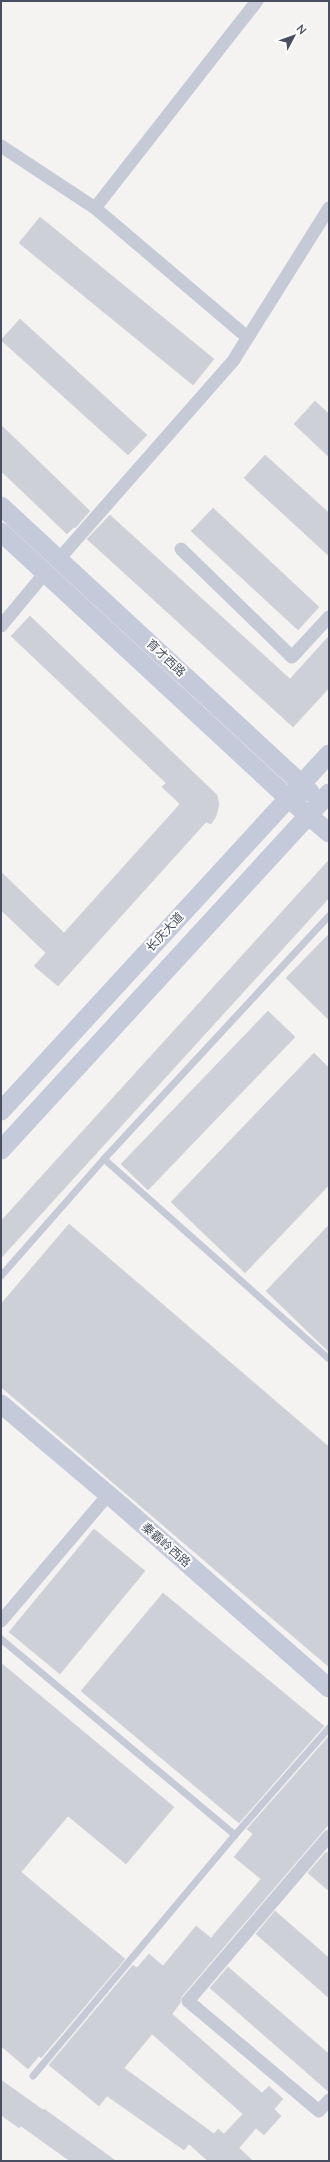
<svg xmlns="http://www.w3.org/2000/svg" width="330" height="2162" viewBox="0 0 330 2162" font-family="Lato,'Noto Sans SC',sans-serif">
<rect width="100%" height="100%" fill="#f4f3f2"/>
<g fill="#ced0d7" stroke="#d6d6dd" fill-rule="evenodd">
<path d="M40 217 214 359 193 385 19 243Z"/>
<path d="M20 319 147 435 128 455 1 340Z"/>
<path d="M315 401 329 414V457L294 424Z"/>
<path d="M1 425 90 511 75 528 74 527 67 534 1 471Z"/>
<path d="M265 455 329 513V556L244 478Z"/>
<path d="M213 508 319 607 298 630 191 531Z"/>
<path d="M110 515 290 679 329 636V688L293 727 87 539Z"/>
<path d="M30 616 217 795 219 805 216 816 211 824 206 822 58 986 34 966 46 953 1 910V872L64 933 180 804 162 787 166 783 11 636Z"/>
<path d="M329 860V898L1 1258V1221Z"/>
<path d="M329 934V1020L286 978Z"/>
<path d="M268 1011 295 1037 148 1190 121 1164Z"/>
<path d="M314 1053 329 1068V1185L245 1273 171 1202Z"/>
<path d="M69 1224 329 1447V1667L1 1387V1304Z"/>
<path d="M329 1225V1352L266 1291Z"/>
<path d="M94 1529 145 1571 60 1674 9 1632Z"/>
<path d="M163 1593 324 1726 239 1823 81 1691Z"/>
<path d="M1 1663 174 1807 126 1864 68 1816 21 1872 125 1959 41 2058 39 2056 28 2069 1 2046Z"/>
<path d="M329 1736V1824L182 1996 180 2003 172 2014 262 2093 269 2086 283 2099 274 2109 281 2116 264 2135 256 2128 239 2148 253 2161H208L189 2144 184 2150 107 2096 99 2106 49 2065 133 1965 137 1968 149 1954 163 1966 196 1926 211 1938 261 1879 234 1857 253 1834 247 1829ZM152 2034 243 2114 224 2134 218 2129 214 2134 124 2068Z"/>
<path d="M326 1852 329 1854V1891L308 1873Z"/>
<path d="M275 1911 329 1958V1998L256 1934Z"/>
<path d="M228 1967 329 2054V2092L210 1988Z"/>
<path d="M1 2080 43 2110 44 2109 116 2161H70L21 2126 19 2128 1 2115Z"/>
</g>
<g fill="none" stroke-linecap="round" stroke-linejoin="round">
<g stroke="#c6cad7" stroke-width="7">
<path d="M104 1159 329 1359"/>
<path d="M1 1276 104 1159 329 916"/>
<path d="M1 1639 235 1835"/>
<path d="M33 2076 235 1835 329 1728"/>
</g>
<g stroke="#c6cad7" stroke-width="13">
<path d="M1 146 95 208 247 337"/>
<path d="M95 208 257 1"/>
<path d="M181 549 292 657 329 617"/>
<path d="M59 559 233 361 329 208"/>
<path d="M1 626 45 573"/>
<path d="M1 1621 108 1495"/>
<path d="M329 1836 188 2001 319 2111 329 2100"/>
</g>
<g stroke="#c5cadb" stroke-width="19">
<path d="M1 506 310 792"/>
<path d="M1 532 288 798 329 833"/>
<path d="M1 1111 329 754"/>
<path d="M1 1150 329 793"/>
<path d="M1 1404 123 1507 329 1688"/>
</g>
</g>
<g text-anchor="middle" stroke-width="4" stroke-linejoin="round" paint-order="stroke">
<g font-size="12" fill="#494f60" stroke="#fff">
<text transform="translate(166 658) rotate(43)" y="4">育才西路</text>
<text transform="translate(165 932) rotate(-47)" y="4">长庆大道</text>
<text transform="translate(166 1545) rotate(41)" y="4">秦霸岭西路</text>
</g>
</g>
<rect width="330" height="2162" fill="none" stroke="#494f60" stroke-width="4"/>
<g transform="translate(294 36) rotate(49)" stroke="#ffffff" stroke-width="3" paint-order="stroke">
<path d="M0-3L7 15L0 10L-7 15Z" fill="#494f60"/>
<text y="-6" font-size="11" font-weight="bold" text-anchor="middle" fill="#494f60">N</text>
</g>
</svg>
